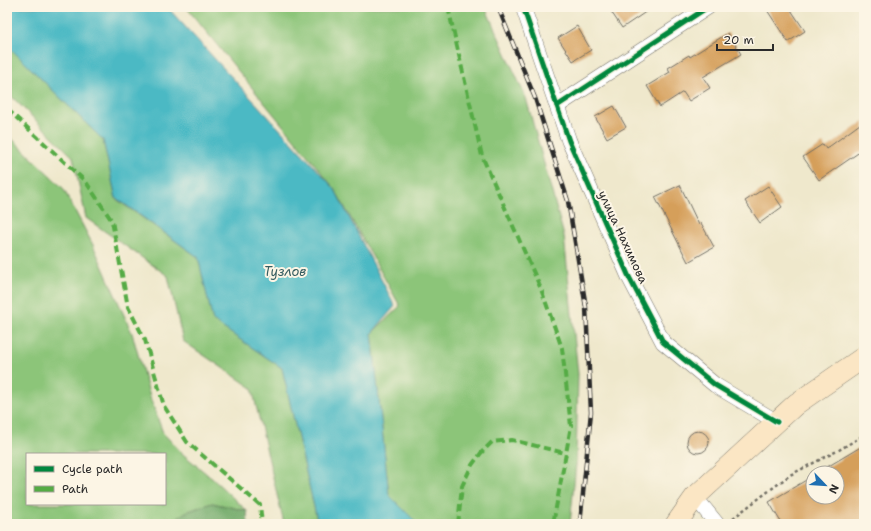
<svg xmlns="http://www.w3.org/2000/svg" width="871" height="531" viewBox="0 0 871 531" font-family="'Shantell Sans',sans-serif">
<rect width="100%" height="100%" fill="#fcf5e5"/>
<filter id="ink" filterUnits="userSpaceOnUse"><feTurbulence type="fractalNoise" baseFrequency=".025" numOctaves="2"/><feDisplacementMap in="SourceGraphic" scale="8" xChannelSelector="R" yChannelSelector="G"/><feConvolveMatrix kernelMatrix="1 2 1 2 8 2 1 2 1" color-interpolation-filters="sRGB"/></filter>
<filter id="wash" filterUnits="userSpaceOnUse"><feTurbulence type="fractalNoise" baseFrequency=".012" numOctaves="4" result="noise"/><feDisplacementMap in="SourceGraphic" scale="16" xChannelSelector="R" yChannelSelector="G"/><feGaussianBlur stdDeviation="0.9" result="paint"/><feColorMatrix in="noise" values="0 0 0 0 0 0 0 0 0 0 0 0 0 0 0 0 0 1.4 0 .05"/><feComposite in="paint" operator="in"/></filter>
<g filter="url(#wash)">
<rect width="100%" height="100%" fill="#efe8cc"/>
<g fill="#8cc579" stroke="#5c7852" fill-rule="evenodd">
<path d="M186 7H485L526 98 564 236 578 374 576 464 570 524H418L389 495 372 333 400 306 334 188Z"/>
<path d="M7 45 103 140 116 199 198 257 213 321 282 368 318 524H284L252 388 183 341 168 276 86 218 73 157 7 92Z"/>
<path d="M7 134 63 188 93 245 132 333 150 397 163 433 184 455 214 480 247 511 212 503 186 512 167 524H7ZM27 454H165V504H27Z"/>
</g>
<path fill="#71aa69" stroke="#4e6a4a" d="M212 503 247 511 248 524H167L186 512Z"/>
<path fill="#4bb9c4" stroke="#3b7278" d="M7 7H167L334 188 395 306 372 333 389 495 418 524H318L282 368 213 321 198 257 116 198 103 140 7 45Z"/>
<g id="blocks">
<g fill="#d59f5a">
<path d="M608 7H653L622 28Z"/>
<path d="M765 7H789L805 31 788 42Z"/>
<path d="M577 26 591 50 573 61 558 38Z"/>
<path d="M728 33 741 54 703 77 710 88 689 101 683 92 660 107 647 86 670 72 668 68 689 55 690 57Z"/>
<path d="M614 106 626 127 607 138 595 117Z"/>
<path d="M864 121V149L819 180 803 157 823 144 826 149Z"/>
<path d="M680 185 699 225 701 223 714 247 688 262 655 197Z"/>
<path d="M768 186 782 207 760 223 745 201Z"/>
<circle cx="698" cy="442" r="11"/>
<path d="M864 445V524H782L769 502 813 476V497H837V473H817Z"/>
</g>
</g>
</g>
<g filter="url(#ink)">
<use href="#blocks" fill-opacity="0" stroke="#706d63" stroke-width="1"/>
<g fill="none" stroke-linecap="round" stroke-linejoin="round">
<defs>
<g id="minor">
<path d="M523 7 569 141 629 277 663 342 715 385 777 422"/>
<path d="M557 106 708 7"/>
<path d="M695 497 717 524"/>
</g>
<path id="secondary" d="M676 524 695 497 796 404 864 357"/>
</defs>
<use href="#minor" stroke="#706d63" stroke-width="16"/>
<use href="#secondary" stroke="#706d63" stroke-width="22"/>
<path stroke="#706d63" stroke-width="2.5" stroke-dasharray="3 3" stroke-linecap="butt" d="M733 518 790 475 839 450 864 435"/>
<use href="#minor" stroke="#fff" stroke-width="15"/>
<use href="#secondary" stroke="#fbe6c4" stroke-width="21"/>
<defs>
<path id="rail" d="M498 7 535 98 568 201 586 307 591 412 580 524"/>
</defs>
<use href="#rail" stroke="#2b2b2b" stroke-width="4.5"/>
<use href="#rail" stroke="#fcf5e5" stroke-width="3" stroke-dasharray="9" stroke-linecap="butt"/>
<g stroke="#54ab44" stroke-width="4" stroke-dasharray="8 4" stroke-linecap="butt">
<path d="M448 7 482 156 541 289 562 348 571 426 553 524"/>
<path d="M7 109 86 182 112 221 128 307 145 340 164 406 187 442 260 505 262 524"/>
<path d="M458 524 462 486 472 465 481 453 492 442 512 440 565 453"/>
</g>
<defs>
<g id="cycleway">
<path d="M523 7 569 141 629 277 663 342 715 385 777 422"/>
<path d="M557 106 708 7"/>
</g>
</defs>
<use href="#cycleway" stroke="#fcf5e5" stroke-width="8"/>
<use href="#cycleway" stroke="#00873e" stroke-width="5"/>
</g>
</g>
<g text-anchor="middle" stroke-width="4" stroke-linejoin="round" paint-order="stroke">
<g font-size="12" fill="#2b2b2b" stroke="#fcf5e5">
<text transform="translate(623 237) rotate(65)" y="4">улица Нахимова</text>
</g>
<g font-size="13" font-style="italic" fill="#365d61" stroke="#fcf5e5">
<text x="285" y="276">Тузлов</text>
</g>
</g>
<rect width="871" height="531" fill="none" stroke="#fcf5e5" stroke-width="24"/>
<rect x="26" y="453" width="140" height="52" fill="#fcf5e5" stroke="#a8a49b"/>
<rect x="34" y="466" width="20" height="6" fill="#00873e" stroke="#a8a49b"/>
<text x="62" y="473" font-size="12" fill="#2b2b2b">Cycle path</text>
<rect x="34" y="486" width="20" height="6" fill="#54ab44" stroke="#a8a49b"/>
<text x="62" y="493" font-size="12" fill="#2b2b2b">Path</text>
<g transform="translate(825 485) rotate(115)"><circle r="19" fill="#fcf5e5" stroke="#a8a49b"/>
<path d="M0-3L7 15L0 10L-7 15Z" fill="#1f6fb2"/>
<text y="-6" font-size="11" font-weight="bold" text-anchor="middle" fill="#2b2b2b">N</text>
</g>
<path d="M717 44v6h56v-6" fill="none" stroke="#2b2b2b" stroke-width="2"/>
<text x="723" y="44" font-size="12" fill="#2b2b2b" stroke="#fcf5e5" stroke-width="3" paint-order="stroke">20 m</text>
</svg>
